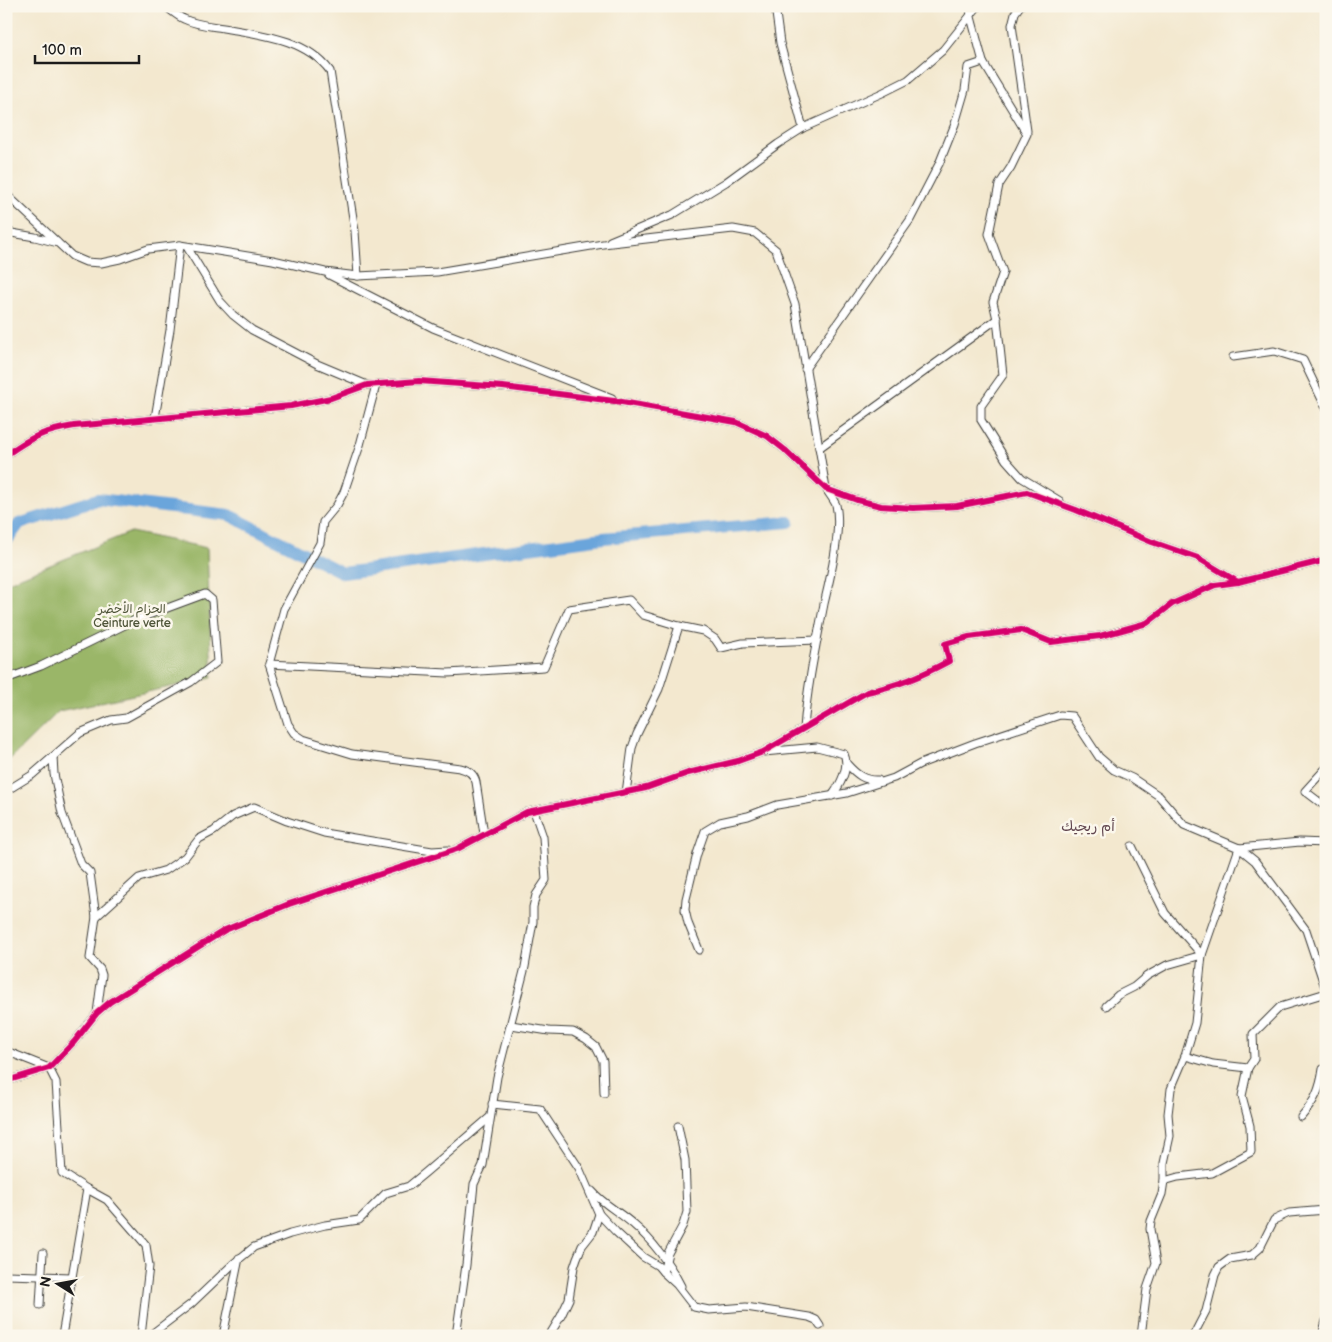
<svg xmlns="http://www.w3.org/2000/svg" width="1332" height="1342" viewBox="0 0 1332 1342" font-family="'Balsamiq Sans','Playpen Sans Arabic',sans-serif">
<rect width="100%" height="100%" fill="#fbf7ec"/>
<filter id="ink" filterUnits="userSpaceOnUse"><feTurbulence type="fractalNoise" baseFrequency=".02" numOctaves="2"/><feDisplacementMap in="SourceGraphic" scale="10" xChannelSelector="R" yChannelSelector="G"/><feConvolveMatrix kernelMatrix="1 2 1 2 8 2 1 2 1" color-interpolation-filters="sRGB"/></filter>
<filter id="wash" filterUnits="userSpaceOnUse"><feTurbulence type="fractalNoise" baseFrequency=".0096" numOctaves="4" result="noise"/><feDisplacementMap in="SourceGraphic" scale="20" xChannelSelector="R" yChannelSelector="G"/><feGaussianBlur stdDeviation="1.12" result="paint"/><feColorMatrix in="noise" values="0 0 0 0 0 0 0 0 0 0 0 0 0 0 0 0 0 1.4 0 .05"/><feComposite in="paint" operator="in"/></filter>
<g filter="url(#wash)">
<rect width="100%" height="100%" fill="#f3e8cf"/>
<path fill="#9ab668" stroke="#5b6942" d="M131 532 207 548 212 678 59 711 6 763V583Z"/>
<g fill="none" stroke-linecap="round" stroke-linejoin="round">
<path stroke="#6ba5db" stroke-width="12" d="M6 542 19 524 98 499 229 515 343 573 603 538 789 522"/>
</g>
</g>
<g filter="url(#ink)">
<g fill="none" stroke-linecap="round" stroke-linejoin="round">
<defs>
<g id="street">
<path d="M165 6C171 10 177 16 184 19 198 26 215 26 229 29 265 35 307 40 330 71L355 231 358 276"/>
<path d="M775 6 780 43 803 128"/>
<path d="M970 6 971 17 983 62 1027 134 1011 167 999 185 989 234 1003 272 993 302 997 319 1003 375 981 406V420L1006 460 1022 478 1060 501"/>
<path d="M1020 6 1015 13 1012 25 1027 131"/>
<path d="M6 194 57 242"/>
<path d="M6 232 35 237 58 243 72 256 86 262 101 263 120 259 148 249 180 245 273 260 325 272 358 276 437 272 603 244 733 229 755 233 776 250 795 304 826 489C829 494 834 500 836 505 842 530 830 579 824 604 816 645 807 687 804 729"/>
<path d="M610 241 672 215 726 182 778 144 803 128 882 93 908 80 943 50 978 6"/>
<path d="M187 247 220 301 233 315 252 330 317 364 367 385"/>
<path d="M329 275 433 328 612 398"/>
<path d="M1233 357 1274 351 1303 360 1326 408"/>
<path d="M805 369 910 220 939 164 955 124 965 90 968 67 983 62"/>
<path d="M376 385 360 445 344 492 337 505 323 522 320 543 284 609 269 664 288 724 294 733 303 739 352 754 460 768C469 770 474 774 476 782L484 834"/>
<path d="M155 418 170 330 180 245"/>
<path d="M819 448 997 319"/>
<path d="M6 455C31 437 44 431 74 426L291 406 331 398 367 385 419 381 503 387 622 402 736 422 767 436 785 450 826 489 857 500 881 506 913 508 957 506 1027 492 1076 510 1152 542 1198 558 1238 582"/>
<path d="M269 664 448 673 544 667 569 609 629 600 643 615 679 626 703 631 715 639 721 648 743 643 817 640"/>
<path d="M6 679 41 666 135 620 205 594 212 600 217 662 191 682 126 718 111 720 80 733 32 775 6 791"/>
<path d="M764 752 817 747 844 754C850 767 840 785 832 796"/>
<path d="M53 757 54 774 62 813 81 864 90 873 96 917 90 958 100 969 102 975 97 1013"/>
<path d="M847 764C856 774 864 781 878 780"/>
<path d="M1326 768 1305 791 1326 807"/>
<path d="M626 793 632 748 637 734 659 689 679 626"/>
<path d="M1239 848 1255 861 1306 930 1326 990"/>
<path d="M1239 848 1300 842 1326 843"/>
<path d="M96 917 139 878 166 870 185 857 199 839 214 831 233 816 254 807 287 821 324 833 432 851 448 850"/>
<path d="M699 950 688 923 685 910 686 899 697 854 705 831 720 822 748 816 777 805 847 793 894 778 920 764 975 743 1060 715 1072 716 1099 757 1114 770 1132 778 1159 796 1184 825 1239 848 1202 955 1195 1023 1185 1056 1171 1089 1168 1114 1170 1136 1164 1163V1181L1162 1194 1151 1221 1150 1229 1156 1263 1147 1289 1141 1336"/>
<path d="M1106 1006 1118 995 1134 987 1147 976 1167 965 1202 955 1165 913 1132 846"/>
<path d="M511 1025 549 1031 573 1032 586 1039 596 1047 603 1061 604 1093"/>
<path d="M6 1051 49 1068 56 1082 62 1173 87 1189 62 1336"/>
<path d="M1185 1056 1213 1064 1248 1068 1254 1059 1253 1034 1280 1007 1326 993"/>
<path d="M6 1081 49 1068 74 1042 97 1013 110 1002 225 930 289 904 457 849 527 812 646 788 688 773 738 761 763 752 867 692C900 685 919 677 949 661L945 644 969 637 1021 630 1051 642 1100 636 1147 623 1172 604 1215 585 1238 582 1326 560"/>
<path d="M492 1104 540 1109 579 1168 599 1214 616 1232 643 1257 658 1266 663 1272 668 1253 683 1225 687 1212 685 1160 678 1126"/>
<path d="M1301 1117C1315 1101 1320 1090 1323 1069L1326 1068"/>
<path d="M1164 1181 1178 1177 1212 1173 1251 1152 1250 1126 1242 1096 1248 1068"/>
<path d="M87 1189 107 1200 146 1245 149 1266 141 1336"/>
<path d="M592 1191C604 1205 620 1212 634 1225 652 1240 670 1264 681 1286"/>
<path d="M663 1272 677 1285 694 1307 709 1310 746 1307 809 1317 816 1320 820 1326"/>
<path d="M7 1275 72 1277"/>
<path d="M40 1305 43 1253"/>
<path d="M149 1336 191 1304 233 1264 254 1247 290 1234 325 1225 359 1220 386 1193 409 1186 426 1172 489 1118"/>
<path d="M223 1336 239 1258"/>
<path d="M456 1336 466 1265 474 1184 483 1165 497 1077 525 967 533 922V907L536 895 546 880 543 837 534 811"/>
<path d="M549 1336 561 1316 569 1299 574 1267 577 1258 582 1246 593 1232 599 1214"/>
<path d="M1193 1336 1206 1311 1215 1275 1219 1267 1230 1259 1252 1255 1260 1248 1274 1220 1289 1213 1326 1210"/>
<path d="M1322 1336 1326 1321"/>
</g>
</defs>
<use href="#street" stroke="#3c3b37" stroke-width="9"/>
<use href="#street" stroke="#fff" stroke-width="7"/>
<defs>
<g id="cycleway">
<path d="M6 455C31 437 44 431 74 426L291 406 331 398 367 385 419 381 503 387 622 402 736 422 767 436 785 450 826 489 857 500 881 506 913 508 957 506 1027 492 1076 510 1152 542 1198 558 1238 582"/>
<path d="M6 1081 49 1068 74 1042 97 1013 110 1002 225 930 289 904 457 849 527 812 646 788 688 773 738 761 763 752 867 692C900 685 919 677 949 661L945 644 969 637 1021 630 1051 642 1100 636 1147 623 1172 604 1215 585 1238 582 1326 560"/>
</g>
</defs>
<use href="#cycleway" stroke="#fbf7ec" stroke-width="9"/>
<use href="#cycleway" stroke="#d6006c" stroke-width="6"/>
</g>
</g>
<g text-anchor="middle" stroke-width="5" stroke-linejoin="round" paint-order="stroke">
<g font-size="12" fill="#4e5438" stroke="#fbf7ec">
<text x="132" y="613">الحزام الأخضر<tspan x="132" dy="14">Ceinture verte</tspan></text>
</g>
<g font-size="14" fill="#624750" stroke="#fbf7ec">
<text x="1088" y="831">أم ريجيك</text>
</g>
</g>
<rect width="1332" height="1342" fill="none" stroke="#fbf7ec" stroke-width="25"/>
<g transform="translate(58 1284) rotate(281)" stroke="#fbf7ec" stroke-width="4" paint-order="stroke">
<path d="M0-4L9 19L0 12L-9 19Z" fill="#1c1c1c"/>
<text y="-8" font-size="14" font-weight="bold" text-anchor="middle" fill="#1c1c1c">N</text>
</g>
<path d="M35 55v8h104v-8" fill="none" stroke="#1c1c1c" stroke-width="2.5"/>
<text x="42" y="55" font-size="15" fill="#1c1c1c" stroke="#fbf7ec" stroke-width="4" paint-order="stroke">100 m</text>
</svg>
